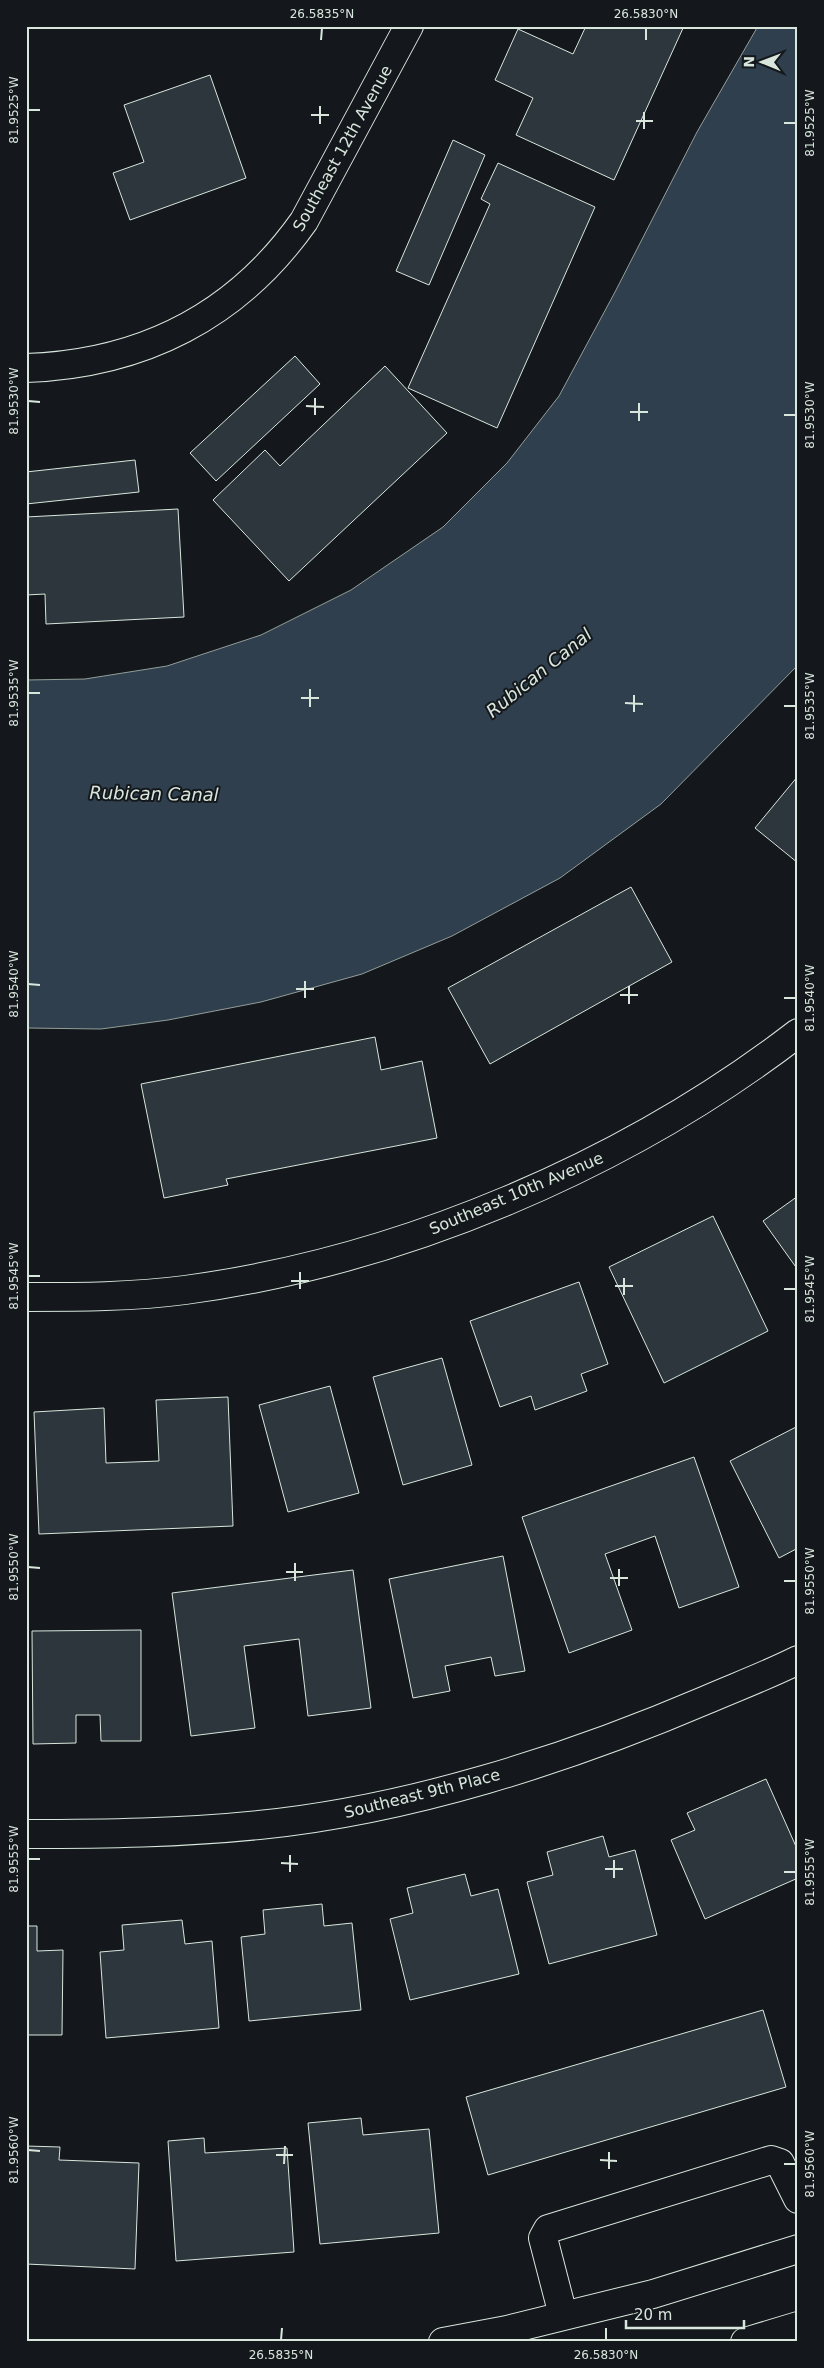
<svg xmlns="http://www.w3.org/2000/svg" width="824" height="2368" viewBox="0 0 824 2368" font-family="'DejaVu Sans',sans-serif">
<rect width="100%" height="100%" fill="#14181c"/>
<path fill="#2f3f4d" stroke="#939e99" d="M758 26H798V665L661 804 560 878 452 936 362 974 261 1002 168 1020 101 1029 26 1028V680L85 679 167 666 261 635 351 590 443 527 507 463 559 396 615 292 697 132Z"/>
<g fill="#2c363c" stroke="#d8e6dc">
<path d="M586 26H684L614 180 516 135 533 98 495 80 518 29 573 54Z"/>
<path d="M210 75 246 178 130 220 113 173 144 162 124 105Z"/>
<path d="M453 140 485 155 429 285 396 271Z"/>
<path d="M498 163 595 207 497 428 408 388 490 204 481 199Z"/>
<path d="M295 356 320 384 216 481 190 453Z"/>
<path d="M385 366 447 433 289 581 213 500 265 450 280 466Z"/>
<path d="M135 460 139 492 26 504V472Z"/>
<path d="M178 509 184 617 46 624 45 594 26 595V517Z"/>
<path d="M798 776V863L755 828Z"/>
<path d="M631 887 672 962 490 1064 448 988Z"/>
<path d="M375 1037 381 1070 422 1061 437 1138 226 1179 228 1185 164 1198 141 1084Z"/>
<path d="M798 1196V1270L763 1221Z"/>
<path d="M713 1216 768 1331 664 1383 609 1267Z"/>
<path d="M579 1282 608 1364 581 1374 587 1391 535 1410 531 1396 500 1407 470 1321Z"/>
<path d="M442 1358 472 1465 403 1485 373 1377Z"/>
<path d="M330 1386 359 1493 288 1512 259 1405Z"/>
<path d="M228 1397 233 1526 39 1534 34 1412 104 1408 106 1463 159 1461 156 1400Z"/>
<path d="M798 1426V1548L779 1558 730 1461Z"/>
<path d="M694 1457 739 1587 679 1608 655 1536 605 1554 632 1630 569 1653 522 1517Z"/>
<path d="M503 1556 525 1671 495 1676 491 1657 445 1666 450 1691 413 1698 389 1579Z"/>
<path d="M353 1570 371 1708 308 1716 299 1639 244 1646 255 1728 191 1736 172 1593Z"/>
<path d="M141 1630V1741H101L100 1715H76V1743L33 1744 32 1631Z"/>
<path d="M766 1779 798 1851V1878L705 1919 671 1840 695 1830 687 1813Z"/>
<path d="M603 1836 609 1857 635 1850 657 1935 549 1964 527 1882 553 1875 547 1852Z"/>
<path d="M465 1874 471 1896 498 1889 519 1974 410 2000 390 1919 413 1913 407 1888Z"/>
<path d="M322 1904 324 1926 352 1923 361 2010 249 2021 241 1937 265 1934 263 1910Z"/>
<path d="M182 1920 185 1944 212 1941 219 2028 106 2038 100 1952 124 1950 122 1925Z"/>
<path d="M26 1926H37V1951L63 1950 62 2035H26Z"/>
<path d="M763 2010 786 2087 488 2175 466 2097Z"/>
<path d="M361 2118 363 2135 429 2129 439 2233 320 2244 308 2123Z"/>
<path d="M204 2138 205 2153 287 2148 294 2252 176 2261 168 2141Z"/>
<path d="M26 2146 60 2147 59 2160 139 2163 135 2269 26 2264Z"/>
</g>
<g fill="none" stroke-linecap="round" stroke-linejoin="round">
<defs>
<g id="minor">
<path d="M26 368C142 364 237 316 304 221L409 26"/>
<path d="M26 1297C79 1297 132 1297 185 1290 401 1261 625 1166 798 1033"/>
<path d="M26 1834C104 1834 181 1833 259 1825 409 1810 568 1759 706 1700 736 1687 768 1675 798 1660"/>
<path d="M563 2315 543 2238 548 2229 771 2160 780 2163 798 2199"/>
</g>
<g id="major">
<path d="M443 2342 507 2330 653 2294 798 2249"/>
<path d="M745 2342 798 2326"/>
</g>
</defs>
<use href="#minor" stroke="#d8e6dc" stroke-width="30"/>
<use href="#major" stroke="#d8e6dc" stroke-width="30"/>
<use href="#minor" stroke="#14181c" stroke-width="28"/>
<use href="#major" stroke="#14181c" stroke-width="28"/>
</g>
<path fill="none" stroke="#d8e6dc" stroke-width="2" d="M321 40 322 28M646 40V28M28 110H40M311 115H329M636 121H653M784 123H796M320 124V106M644 129V112M28 401 40 402M306 406 324 407M630 412H648M315 415V398M784 415H796M639 421V403M28 693H40M301 698H319M625 703 643 704M784 706H796M310 707V689M634 712V695M28 984 40 985M296 989H314M620 995H638M305 998V981M784 998H796M629 1004V986M28 1276H40M291 1281H309M615 1286H633M300 1289V1272M784 1289H796M624 1295V1278M28 1567 40 1568M286 1572H303M610 1578H628M295 1581V1563M784 1581H796M619 1586V1569M28 1859H40M281 1863 298 1864M605 1869H623M290 1872V1855M784 1872H796M614 1878V1860M28 2150 40 2151M276 2155H293M600 2160 617 2161M284 2164 285 2146M784 2164H796M609 2169V2152M281 2340 282 2328M606 2340V2328"/>
<g text-anchor="middle" stroke-width="4" stroke-linejoin="round" paint-order="stroke">
<g font-size="16" fill="#d8e6dc" stroke="#14181c">
<text transform="translate(342 148) rotate(-61)" y="6">Southeast 12th Avenue</text>
<text transform="translate(516 1193) rotate(-23)" y="6">Southeast 10th Avenue</text>
<text transform="translate(422 1793) rotate(-14)" y="6">Southeast 9th Place</text>
</g>
<g font-size="18" font-style="italic" fill="#d8e6dc" stroke="#14181c">
<text transform="translate(539 673) rotate(-39)" y="6">Rubican Canal</text>
<text transform="translate(154 794) rotate(1)" y="6">Rubican Canal</text>
</g>
</g>
<rect width="824" height="2368" fill="none" stroke="#14181c" stroke-width="55"/>
<g transform="translate(762 62) rotate(271)" stroke="#14181c" stroke-width="4" paint-order="stroke">
<path d="M0-4L9 19L0 12L-9 19Z" fill="#d8e6dc"/>
<text y="-8" font-size="14" font-weight="bold" text-anchor="middle" fill="#d8e6dc">N</text>
</g>
<path d="M626 2320v8h118v-8" fill="none" stroke="#d8e6dc" stroke-width="2.5"/>
<text x="634" y="2320" font-size="15" fill="#d8e6dc" stroke="#14181c" stroke-width="4" paint-order="stroke">20 m</text>
<rect x="28" y="28" width="768" height="2312" fill="none" stroke="#d8e6dc" stroke-width="2"/>
<g font-size="12" text-anchor="middle" fill="#d8e6dc">
<text x="322" y="18">26.5835°N</text>
<text x="646" y="18">26.5830°N</text>
<text transform="translate(14 110) rotate(-90)" y="4">81.9525°W</text>
<text transform="translate(810 123) rotate(-90)" y="4">81.9525°W</text>
<text transform="translate(14 401) rotate(-90)" y="4">81.9530°W</text>
<text transform="translate(810 415) rotate(-90)" y="4">81.9530°W</text>
<text transform="translate(14 693) rotate(-90)" y="4">81.9535°W</text>
<text transform="translate(810 706) rotate(-90)" y="4">81.9535°W</text>
<text transform="translate(14 984) rotate(-90)" y="4">81.9540°W</text>
<text transform="translate(810 998) rotate(-90)" y="4">81.9540°W</text>
<text transform="translate(14 1276) rotate(-90)" y="4">81.9545°W</text>
<text transform="translate(810 1289) rotate(-90)" y="4">81.9545°W</text>
<text transform="translate(14 1567) rotate(-90)" y="4">81.9550°W</text>
<text transform="translate(810 1581) rotate(-90)" y="4">81.9550°W</text>
<text transform="translate(14 1859) rotate(-90)" y="4">81.9555°W</text>
<text transform="translate(810 1872) rotate(-90)" y="4">81.9555°W</text>
<text transform="translate(14 2150) rotate(-90)" y="4">81.9560°W</text>
<text transform="translate(810 2164) rotate(-90)" y="4">81.9560°W</text>
<text x="281" y="2359">26.5835°N</text>
<text x="606" y="2359">26.5830°N</text>
</g>
</svg>
